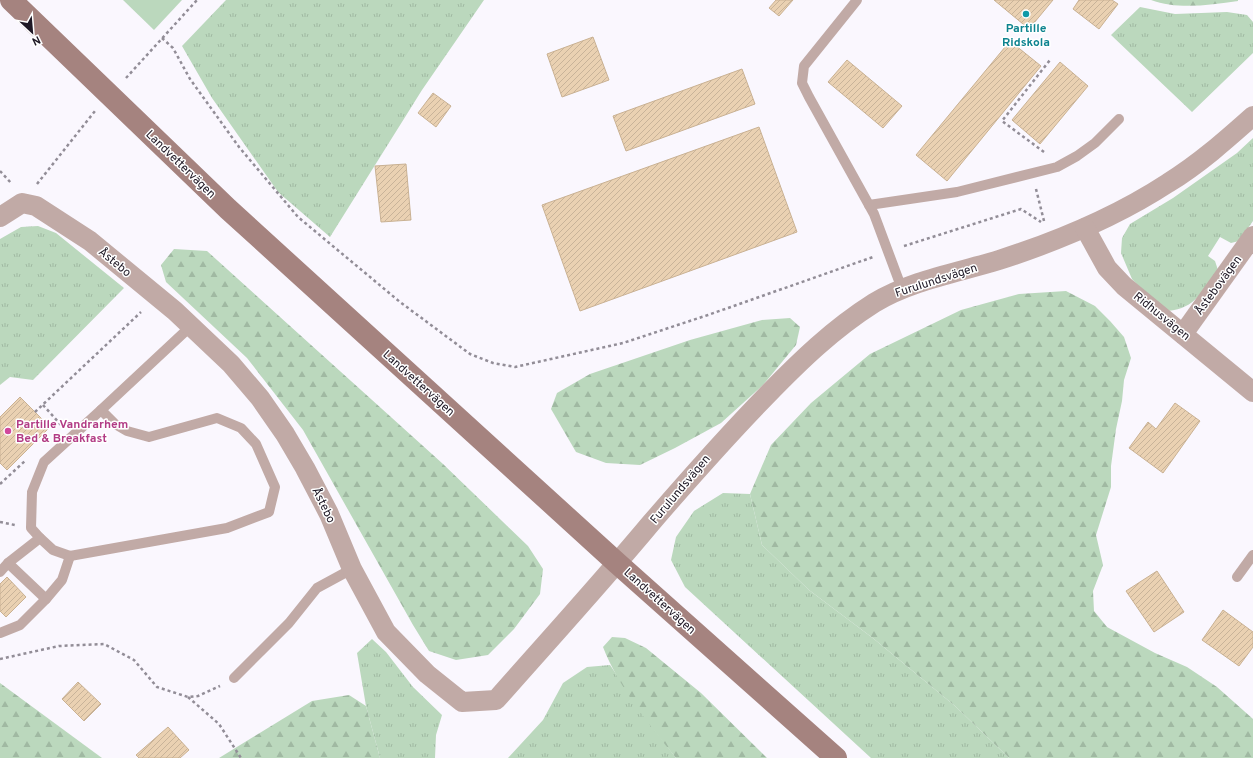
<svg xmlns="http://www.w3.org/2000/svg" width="1253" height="758" viewBox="0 0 1253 758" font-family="Overpass,sans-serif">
<defs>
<pattern id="grass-tufts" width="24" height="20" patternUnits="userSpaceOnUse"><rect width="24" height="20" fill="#bbd8bd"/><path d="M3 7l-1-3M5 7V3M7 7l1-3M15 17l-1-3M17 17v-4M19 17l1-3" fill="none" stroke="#a0b9a2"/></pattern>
<pattern id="forest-firs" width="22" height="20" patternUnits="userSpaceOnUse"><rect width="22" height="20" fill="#bbd8bd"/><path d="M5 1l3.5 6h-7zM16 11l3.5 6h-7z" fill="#a0b9a2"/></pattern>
<pattern id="building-hatch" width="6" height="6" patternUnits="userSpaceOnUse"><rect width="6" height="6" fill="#ead1b2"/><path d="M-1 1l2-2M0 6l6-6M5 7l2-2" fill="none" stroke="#c8b399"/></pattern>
</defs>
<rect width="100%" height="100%" fill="#faf7fe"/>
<g fill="url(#grass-tufts)">
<path d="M226 0H484L422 90 330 237 278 192 212 98 182 46Z"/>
<path d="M1140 7 1175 14 1227 12 1247 15 1253 22V53L1192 112 1111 35Z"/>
<path d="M1253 138V221L1239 241 1231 243 1220 237 1208 256 1215 261 1218 270C1202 291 1196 308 1168 311L1144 292 1132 279 1121 253 1122 238 1130 224 1173 198 1237 153Z"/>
<path d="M38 226 56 233 124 288 33 380 10 377 0 385V239L21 227Z"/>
<path d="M723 493 750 494 762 545 809 590 874 639 955 706 1009 758H871L685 587 671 560 676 537 694 511Z"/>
<path d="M372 639 386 652 413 687 442 715 436 735 435 758H380L366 706 357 653Z"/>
<path d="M610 665 650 724 676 758H508L543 720 563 683 587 667Z"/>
</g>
<g fill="url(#forest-firs)">
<path d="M1151 0H1238V1C1209 5 1178 10 1151 0Z"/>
<path d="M174 249 207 251 443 464 528 546 543 569 540 594 514 629 488 655 456 660 429 651 413 625 303 430 247 358 166 282 161 265Z"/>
<path d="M1066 291 1095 306 1110 321 1124 337 1131 358 1124 380 1122 401 1116 429 1111 466V487L1096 535 1103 565 1093 591 1094 611 1107 627 1155 653 1187 667 1217 687 1253 719V758H1009L955 706 874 639 809 590 762 545 750 494 771 445 811 403 870 354 961 310 1019 294Z"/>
<path d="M790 318 800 327 796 345 763 385 721 423 675 448 640 465 606 463 576 452 551 409 557 393 590 374 690 340 762 320Z"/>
<path d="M612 637 625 638 646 648 701 693 767 758H676C649 724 619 688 603 647Z"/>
<path d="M0 683 102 758H0Z"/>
<path d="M349 695 366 706 380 758H219L312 701Z"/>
</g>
<path fill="#bbd8bd" d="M123 0H182L154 30Z"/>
<g fill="url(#building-hatch)" stroke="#c9b193">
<path d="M776 0H793L779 16 769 8Z"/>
<path d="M994 0H1053L1029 29Z"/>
<path d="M1079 0H1112L1118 4 1099 29 1073 9Z"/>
<path d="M593 37 609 80 562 97 547 54Z"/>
<path d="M1010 41 1041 66 947 181 916 155Z"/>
<path d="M847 60 902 106 883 128 828 82Z"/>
<path d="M1060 62 1088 86 1040 144 1012 120Z"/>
<path d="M742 69 755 104 626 151 613 116Z"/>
<path d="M433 93 451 106 436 127 418 113Z"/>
<path d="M759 127 797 232 580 311 542 205Z"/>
<path d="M406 164 411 220 381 222 375 166Z"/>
<path d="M20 397 50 427 7 470 0 463V417Z"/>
<path d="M1175 403 1200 421 1163 473 1129 448 1148 422 1156 429Z"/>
<path d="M1157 571 1184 612 1154 632 1126 591Z"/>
<path d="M7 577 26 597 6 617 0 611V584Z"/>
<path d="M1223 610 1253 632V647L1239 666 1202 640Z"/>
<path d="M78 682 101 704 84 721 62 699Z"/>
<path d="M168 727 189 750 180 758H139L136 755Z"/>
</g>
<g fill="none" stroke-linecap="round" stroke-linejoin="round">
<g stroke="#928d97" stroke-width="2.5" stroke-dasharray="3 3" stroke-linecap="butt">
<path d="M162 38 173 48 190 79 239 147 298 217 400 302 470 354 493 363 515 367 623 343 708 315 873 257"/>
<path d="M126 78 197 0"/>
<path d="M1044 152 1002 121 1050 60"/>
<path d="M0 171 12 184"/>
<path d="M37 184 95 111"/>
<path d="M1036 189 1044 221"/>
<path d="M904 246 1021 209 1041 222"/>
<path d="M43 405 61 425"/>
<path d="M35 412 141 312"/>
<path d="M0 484 26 460"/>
<path d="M0 522 15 525"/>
<path d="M0 659 59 646 104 644 134 660 157 687 188 697 198 696 220 686"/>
<path d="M188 697 219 724 241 758"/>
</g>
<g stroke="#c1aaa6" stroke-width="10">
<path d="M857 0 804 66 802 83 809 97 874 214 902 289"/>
<path d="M869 205 957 192 1057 167 1077 156 1095 143 1119 119"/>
<path d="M40 538 31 528 32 492 44 462 101 410"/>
<path d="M8 563 46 599"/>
<path d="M0 572 8 563 40 538 53 550 70 556 227 528 269 512 275 487 256 444 241 428 217 418 149 437 127 431 115 424 101 410 191 326"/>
<path d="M1237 577 1253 555"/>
<path d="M0 633 20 625 46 599 62 580 70 556"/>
<path d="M234 678 289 623 317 588 352 569"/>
</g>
<g stroke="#c1aaa6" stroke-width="20">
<path d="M0 217 22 203 36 206 90 241 175 311 231 364 260 398 285 434 305 468 329 514 352 569 386 632 427 674 462 702 496 700C548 641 601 583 651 523 689 479 726 437 767 395 800 361 833 329 874 303 912 280 957 273 999 260 1058 241 1116 217 1168 183 1199 164 1226 140 1253 116"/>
<path d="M1085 228 1107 268 1124 286 1253 392"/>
<path d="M1183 334 1253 236"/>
</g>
<path stroke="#a5837f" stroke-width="22" d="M11 0 228 209 617 563 836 758"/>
</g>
<circle fill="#0f9aa8" stroke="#fff" stroke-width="1.5" cx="1026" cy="14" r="4"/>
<circle fill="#d1479c" stroke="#fff" stroke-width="1.5" cx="8" cy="431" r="4"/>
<g text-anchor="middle" stroke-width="3" stroke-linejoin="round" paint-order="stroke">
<g font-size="12" font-weight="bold" fill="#0d838f" stroke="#fff">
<text x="1026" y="32">Partille<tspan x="1026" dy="14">Ridskola</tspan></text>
</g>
<g font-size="12" fill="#1e1825" stroke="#fff">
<text transform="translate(181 164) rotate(44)" y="4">Landvettervägen</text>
<text transform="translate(115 262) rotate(39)" y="4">Åstebo</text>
<text transform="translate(936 280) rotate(-18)" y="4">Furulundsvägen</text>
<text transform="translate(1218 285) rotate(-54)" y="4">Åstebovägen</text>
<text transform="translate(1162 316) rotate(39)" y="4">Ridhusvägen</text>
<text transform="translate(419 383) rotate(42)" y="4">Landvettervägen</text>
<text transform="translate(680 489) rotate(-50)" y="4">Furulundsvägen</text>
<text transform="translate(324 505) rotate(64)" y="4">Åstebo</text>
<text transform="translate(660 601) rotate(42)" y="4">Landvettervägen</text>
</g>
<g font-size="12" font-weight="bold" fill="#b23c85" stroke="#fff" text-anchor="start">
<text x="16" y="428">Partille Vandrarhem<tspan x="16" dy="14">Bed &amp; Breakfast</tspan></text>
</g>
</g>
<g transform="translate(32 32) rotate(154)" stroke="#ffffff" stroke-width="3" paint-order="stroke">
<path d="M0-3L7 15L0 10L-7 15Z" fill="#1e1825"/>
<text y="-6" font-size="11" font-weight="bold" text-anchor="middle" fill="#1e1825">N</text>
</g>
</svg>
